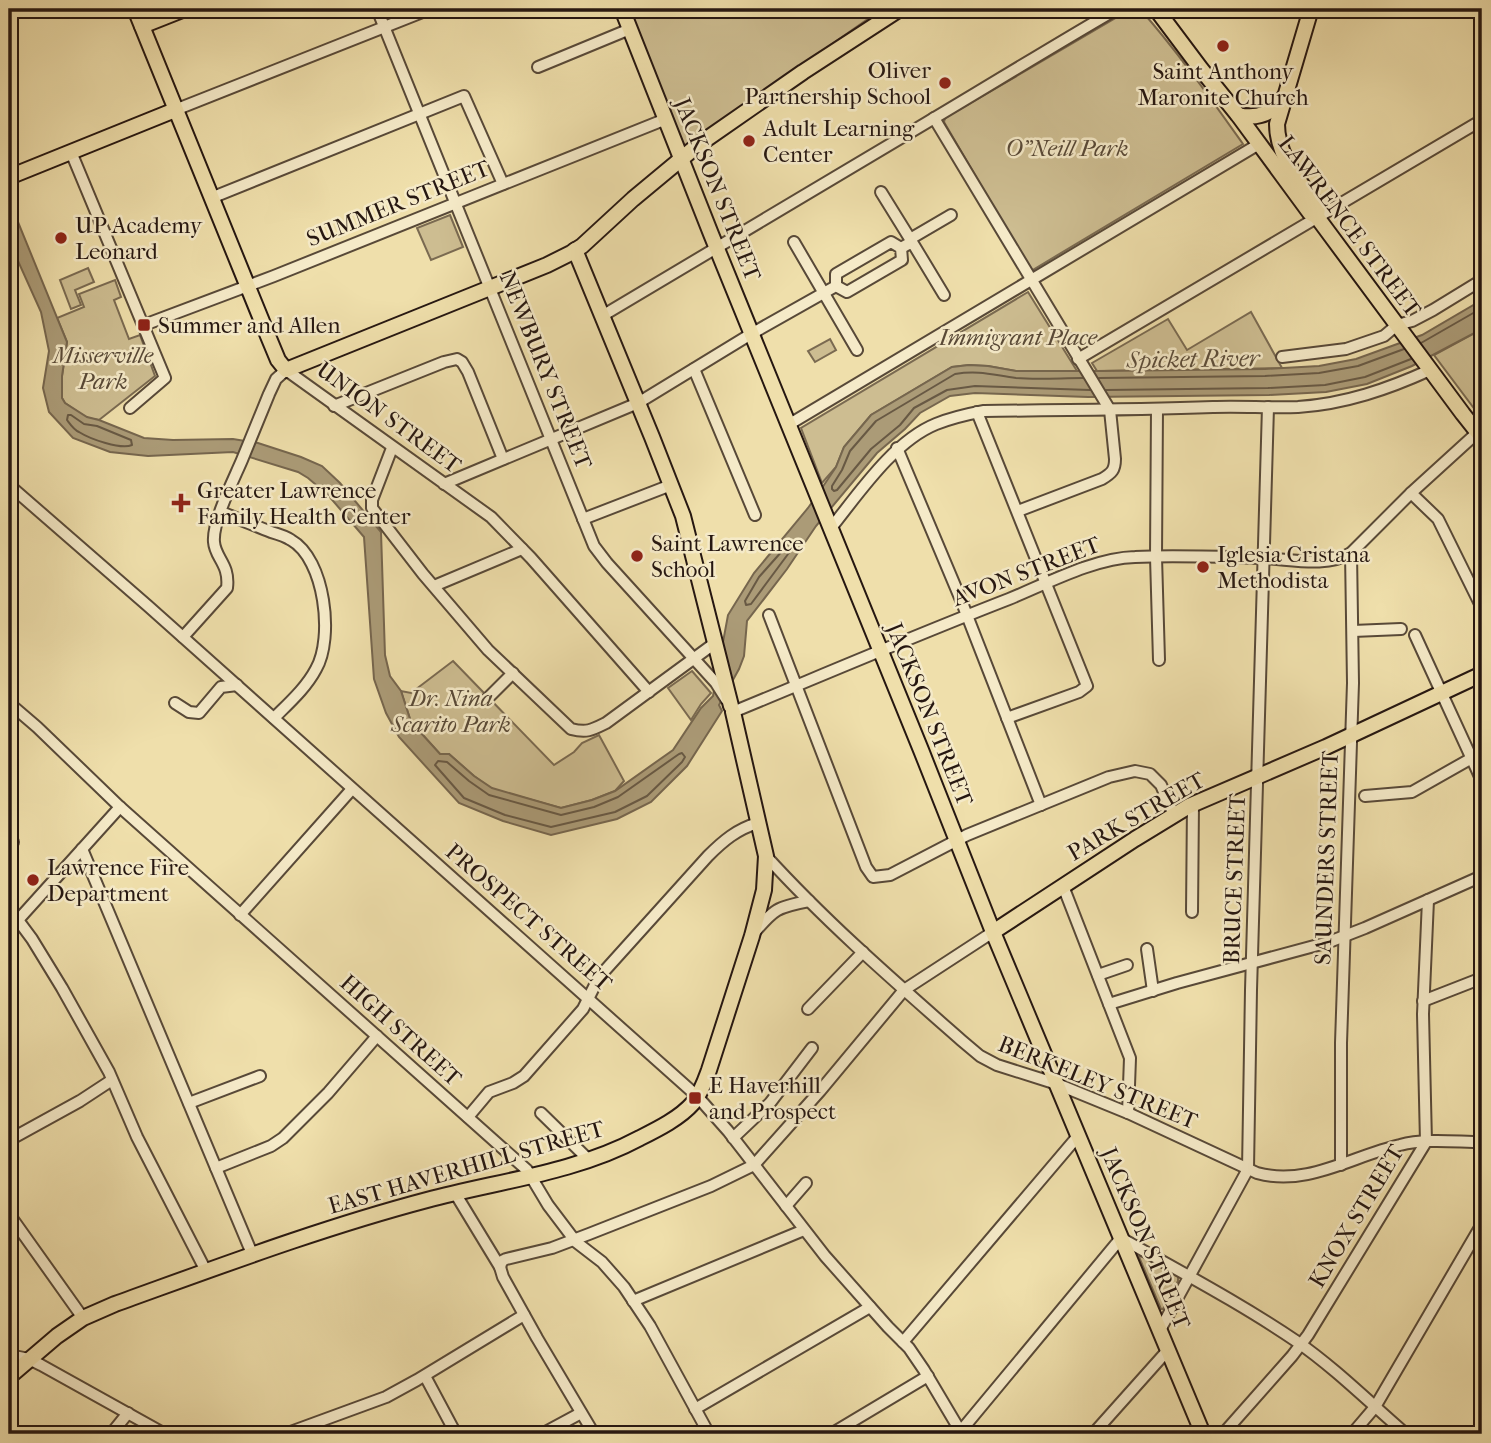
<svg xmlns="http://www.w3.org/2000/svg" width="1491" height="1443" viewBox="0 0 1491 1443" font-family="'IM FELL French Canon',serif">
<rect width="100%" height="100%" fill="#efdfab"/>
<filter id="stains"><feTurbulence type="fractalNoise" baseFrequency=".00286" numOctaves="4"/><feColorMatrix values="0 0 0 0 .2 0 0 0 0 .09 0 0 0 0 .02 0 0 0 .5 -.17"/></filter>
<radialGradient id="worn" r=".72"><stop offset=".6" stop-color="#630" stop-opacity="0"/><stop offset="1" stop-color="#630" stop-opacity=".3"/></radialGradient>
<g fill="#cdbd91" stroke="#7a6a51" stroke-width="2">
<path d="M625 9H882L681 150Z"/>
<path d="M1131 9H1140C1178 52 1210 98 1243 144L1031 271 944 122 945 118Z"/>
<path d="M450 215 463 247 431 260 417 228Z"/>
<path d="M88 268 94 282 75 290 81 305 71 309 60 280Z"/>
<path d="M115 280 121 297 114 300 129 339 140 335 155 376 99 420 87 418 65 403 62 398V376L67 342 57 318 84 307 79 294Z"/>
<path d="M1028 292 1077 371H1016L988 366 969 365 952 367 871 415 844 447 836 467 822 483 801 428Z"/>
<path d="M1251 312 1282 368 1097 371 1092 363 1168 319 1187 350Z"/>
<path d="M1482 329V419L1434 355Z"/>
<path d="M830 339 836 350 815 362 808 351Z"/>
<path d="M453 661 554 765 574 752 582 743 599 735 624 781 615 791 592 800 561 808 492 789 474 776 449 754H440L411 722 401 691 411 693Z"/>
<path d="M692 671 711 693 701 704 691 720 668 688Z"/>
<path d="M1141 1256 1178 1277V1281L1163 1309H1161L1139 1257Z"/>
</g>
<path fill="#ab9b77" stroke="#76664e" stroke-width="2" d="M9 200 67 342 62 376V398L65 403 87 417 99 420 144 438 173 440 233 439 258 443 301 457 322 466 340 483 381 532 385 655 390 676 401 691 411 722 440 754H449L474 776 492 788 561 808 592 800 615 791 673 750 701 708 713 696 728 615 754 573 808 508 826 482 836 467 844 447 871 415 952 367 969 365 988 366 1016 371H1103L1265 369 1319 366 1356 359 1422 335 1482 300V329L1412 366 1367 384 1326 392 1269 395 1088 397 975 393 950 396 920 413 905 429 877 453 816 526 787 569 747 621 744 656 739 669 719 705 722 711 687 766 651 802 617 819 551 835 503 821 459 803 399 737 386 713 374 679 364 537 328 495 308 478 298 472 233 452 148 456 110 452 73 438 49 412 43 388 49 351 41 312 9 241Z"/>
<g fill="none" stroke-linecap="round" stroke-linejoin="round">
<g stroke="#685944" stroke-width="2">
<path d="M1421 343 1482 308"/>
<path d="M1083 378C1061 378 1038 380 1016 378 993 375 979 370 955 374L876 421 850 451 842 470 832 486V489L834 491 837 490 871 449 900 425 914 408 947 390 975 386 1090 390"/>
<path d="M1099 378 1265 376 1319 373 1358 366 1404 349"/>
<path d="M1106 390 1268 388 1325 385 1365 377 1411 359"/>
<path d="M68 415H71L84 424 97 426 131 440 132 445C121 450 90 439 79 432 74 430 70 424 67 420Z"/>
<path d="M791 541 794 542V546L751 604 746 605 745 601 759 577Z"/>
<path d="M682 753 685 757 682 762 647 796 615 812 551 827 505 815 464 798 435 765 438 761 447 762 469 781 489 795 561 815 594 807 618 797 679 754Z"/>
</g>
<defs>
<g id="minor">
<path d="M377 9 594 546 607 563 716 683 726 699"/>
<path d="M538 67 630 29"/>
<path d="M175 110 430 9"/>
<path d="M934 118 1110 410 1115 459C1115 470 1112 473 1102 479L1018 511"/>
<path d="M71 152 165 378 130 408"/>
<path d="M881 192 912 242"/>
<path d="M211 198 464 96 503 184"/>
<path d="M910 239 951 215"/>
<path d="M794 242 857 350"/>
<path d="M901 248 912 242 944 295"/>
<path d="M602 316C710 251 818 188 926 123 990 85 1053 46 1117 9"/>
<path d="M144 325 274 276 666 119"/>
<path d="M1282 357 1346 349 1384 336 1397 325 1412 321 1433 310 1482 280"/>
<path d="M1078 359 1482 120"/>
<path d="M694 369 755 515"/>
<path d="M334 406 444 362 457 359 462 362 468 372 503 459"/>
<path d="M1157 409 1156 557 1159 660"/>
<path d="M977 412 1087 686 1079 692 1007 718"/>
<path d="M788 425 1259 144"/>
<path d="M392 448 372 500V508L423 574 488 650 571 729C587 733 592 730 606 723L715 643"/>
<path d="M897 448 961 600 1041 805"/>
<path d="M444 484 638 403 751 334 836 286 847 292 902 260 901 248 891 242 836 274V286"/>
<path d="M9 485 148 606 697 1096 728 1131 825 1256 888 1327 909 1348 924 1370 962 1434"/>
<path d="M1411 493 1438 519 1482 608"/>
<path d="M221 512C238 519 254 525 271 532 278 534 285 536 291 540 325 559 334 638 316 669 306 688 289 703 274 718"/>
<path d="M583 519 671 485"/>
<path d="M831 528C859 493 894 441 936 424 951 418 968 414 984 411 1060 410 1136 410 1213 407 1241 406 1270 408 1298 407 1345 404 1388 389 1430 370"/>
<path d="M434 586 522 549"/>
<path d="M769 615 866 867 873 877 890 875 967 835 1109 777 1135 771 1150 774 1161 785 1174 815"/>
<path d="M1353 631 1401 629"/>
<path d="M1415 635 1482 781"/>
<path d="M183 637 227 588C230 564 215 558 214 542 212 522 234 479 242 460 251 438 260 416 269 394L276 379 286 370 491 517 531 558 649 692"/>
<path d="M488 698 513 673"/>
<path d="M9 703 37 727 120 807 527 1170 548 1205 576 1242 602 1262 624 1287 650 1326 709 1434"/>
<path d="M175 703 189 712 199 713 221 687 237 685"/>
<path d="M733 712C825 674 916 635 1009 599 1046 584 1094 558 1135 557 1177 555 1220 557 1262 558 1291 559 1326 568 1351 553L1411 493 1478 432"/>
<path d="M1365 796 1412 792 1472 758"/>
<path d="M9 846 13 842"/>
<path d="M82 849 253 1256"/>
<path d="M766 856C826 922 894 981 961 1040L980 1056 997 1065 1057 1084 1128 1113 1257 1173C1307 1187 1352 1156 1400 1145 1426 1138 1456 1142 1482 1142"/>
<path d="M1063 886 1130 1058 1128 1113"/>
<path d="M9 908 32 939 62 988 109 1072 137 1137 206 1271"/>
<path d="M1192 912 1193 804"/>
<path d="M240 915 352 789"/>
<path d="M9 930 120 807"/>
<path d="M753 934C774 909 777 907 809 901"/>
<path d="M1147 949 1153 991"/>
<path d="M1098 975 1127 965"/>
<path d="M1423 1001 1482 978"/>
<path d="M1109 1004 1177 983 1329 942 1365 928 1482 876"/>
<path d="M808 1009 863 952"/>
<path d="M189 1103 260 1076"/>
<path d="M541 1113 589 1160"/>
<path d="M468 1117 489 1092 513 1083 524 1076 583 1009 599 977 708 856C723 841 737 829 758 823"/>
<path d="M733 1138 770 1103 812 1048"/>
<path d="M11 1139 80 1101 112 1080"/>
<path d="M1341 1165V1043L1353 683 1351 553"/>
<path d="M216 1168 271 1146 283 1138 328 1093 377 1036"/>
<path d="M455 1193 500 1267 503 1277 537 1338 594 1434"/>
<path d="M786 1206 806 1183"/>
<path d="M9 1214 83 1318"/>
<path d="M500 1267 502 1261 506 1259 552 1248 589 1234 711 1186 754 1165 820 1091 904 990 993 932"/>
<path d="M633 1301 804 1230"/>
<path d="M1160 1330 1248 1169 1251 990 1268 407"/>
<path d="M903 1342 1078 1136"/>
<path d="M9 1355 29 1359 41 1365 165 1434"/>
<path d="M425 1376 456 1434"/>
<path d="M695 1409 870 1307"/>
<path d="M960 1432 1121 1238C1179 1271 1240 1303 1296 1341 1335 1368 1370 1403 1406 1434"/>
<path d="M111 1434 128 1413"/>
<path d="M285 1434 386 1397 417 1380 524 1315"/>
<path d="M542 1434 581 1413"/>
<path d="M831 1434 928 1376"/>
<path d="M1093 1434 1168 1350"/>
<path d="M1223 1434 1292 1356 1308 1335 1426 1142 1423 1014 1428 900"/>
<path d="M1352 1434 1375 1407 1482 1224"/>
</g>
<g id="major">
<path d="M135 9 263 324 278 360 286 370 547 265 571 253 582 246 633 199 698 145 803 72 900 9"/>
<path d="M622 9 711 234 921 750 993 932 1203 1434"/>
<path d="M1156 9 1201 69 1238 115 1310 213 1317 217 1463 414 1482 438"/>
<path d="M1311 9 1277 124C1277 157 1300 181 1318 207L1317 217"/>
<path d="M142 26 185 9"/>
<path d="M1238 115C1256 119 1271 115 1282 99"/>
<path d="M9 177 175 110"/>
<path d="M575 250 652 437 683 516 731 706"/>
<path d="M993 932 1135 839 1189 806 1326 747 1482 674"/>
<path d="M9 1377 57 1336 83 1318 115 1304C218 1267 321 1228 427 1200 498 1181 575 1173 640 1138 658 1129 680 1118 693 1103 701 1093 705 1081 709 1070L752 936 764 890 766 856 733 712"/>
</g>
</defs>
<use href="#minor" stroke="#584938" stroke-width="14"/>
<use href="#major" stroke="#261711" stroke-width="18"/>
<use href="#minor" stroke="#f5eac8" stroke-width="10"/>
<use href="#major" stroke="#efdfab" stroke-width="14"/>
</g>
<g fill="#8f2418" stroke="#f5eac8" stroke-width="2.5">
<circle cx="1223" cy="46" r="7"/>
<circle cx="945" cy="83" r="7"/>
<circle cx="749" cy="141" r="7"/>
<circle cx="61" cy="238" r="7"/>
<rect x="137" y="318" width="14" height="14" rx="3.5"/>
<path d="M177.5 492.5h7v7h7v7h-7v7h-7v-7h-7v-7h7z"/>
<circle cx="637" cy="556" r="7"/>
<circle cx="1203" cy="567" r="7"/>
<circle cx="33" cy="880" r="7"/>
<rect x="688" y="1091" width="14" height="14" rx="3.5"/>
</g>
<g text-anchor="middle" stroke-width="5" stroke-linejoin="round" paint-order="stroke">
<g font-size="23" fill="#261711" stroke="#f5eac8" text-anchor="start">
<text x="931" y="78" text-anchor="end">Oliver<tspan x="931" dy="26">Partnership School</tspan></text>
<text x="1223" y="79" text-anchor="middle">Saint Anthony<tspan x="1223" dy="26">Maronite Church</tspan></text>
<text x="763" y="136">Adult Learning<tspan x="763" dy="26">Center</tspan></text>
<text x="75" y="233">UP Academy<tspan x="75" dy="26">Leonard</tspan></text>
<text x="158" y="333">Summer and Allen</text>
<text x="197" y="498">Greater Lawrence<tspan x="197" dy="26">Family Health Center</tspan></text>
<text x="651" y="551">Saint Lawrence<tspan x="651" dy="26">School</tspan></text>
<text x="1217" y="562">Iglesia Cristana<tspan x="1217" dy="26">Methodista</tspan></text>
<text x="47" y="875">Lawrence Fire<tspan x="47" dy="26">Department</tspan></text>
<text x="709" y="1093">E Haverhill<tspan x="709" dy="26">and Prospect</tspan></text>
</g>
<g font-size="23" font-style="italic" fill="#584937" stroke="#f5eac8">
<text x="1067" y="156">O"Neill Park</text>
<text x="1018" y="345">Immigrant Place</text>
<text x="103" y="363">Misserville<tspan x="103" dy="26">Park</tspan></text>
<text x="451" y="706">Dr. Nina<tspan x="451" dy="26">Scarito Park</tspan></text>
</g>
<g font-size="23" fill="#261711" stroke="#f5eac8">
<text transform="translate(718 189) rotate(68)" y="8">JACKSON STREET</text>
<text transform="translate(398 203) rotate(-22)" y="8">SUMMER STREET</text>
<text transform="translate(1350 226) rotate(53)" y="8">LAWRENCE STREET</text>
<text transform="translate(546 370) rotate(68)" y="8">NEWBURY STREET</text>
<text transform="translate(389 417) rotate(36)" y="8">UNION STREET</text>
<text transform="translate(1026 571) rotate(-21)" y="8">AVON STREET</text>
<text transform="translate(930 714) rotate(68)" y="8">JACKSON STREET</text>
<text transform="translate(1136 816) rotate(-30)" y="8">PARK STREET</text>
<text transform="translate(1326 858) rotate(-88)" y="8">SAUNDERS STREET</text>
<text transform="translate(1234 879) rotate(-88)" y="8">BRUCE STREET</text>
<text transform="translate(529 917) rotate(41)" y="8">PROSPECT STREET</text>
<text transform="translate(401 1030) rotate(42)" y="8">HIGH STREET</text>
<text transform="translate(1098 1082) rotate(22)" y="8">BERKELEY STREET</text>
<text transform="translate(466 1167) rotate(-16)" y="8">EAST HAVERHILL STREET</text>
<text transform="translate(1356 1216) rotate(-59)" y="8">KNOX STREET</text>
<text transform="translate(1146 1238) rotate(67)" y="8">JACKSON STREET</text>
</g>
<g font-size="24" font-style="italic" fill="#5b4c3a" stroke="#f5eac8">
<text transform="translate(1193 359) rotate(-1)" y="8">Spicket River</text>
</g>
</g>
<rect width="1491" height="1443" fill="none" stroke="#efdfab" stroke-width="35"/>
<rect x="10" y="10" width="1470" height="1422" fill="none" stroke="#261711" stroke-width="3.5"/>
<rect x="18" y="18" width="1456" height="1408" fill="none" stroke="#261711" stroke-width="2"/>
<rect width="100%" height="100%" filter="url(#stains)"/>
<rect width="100%" height="100%" fill="url(#worn)"/>
</svg>
